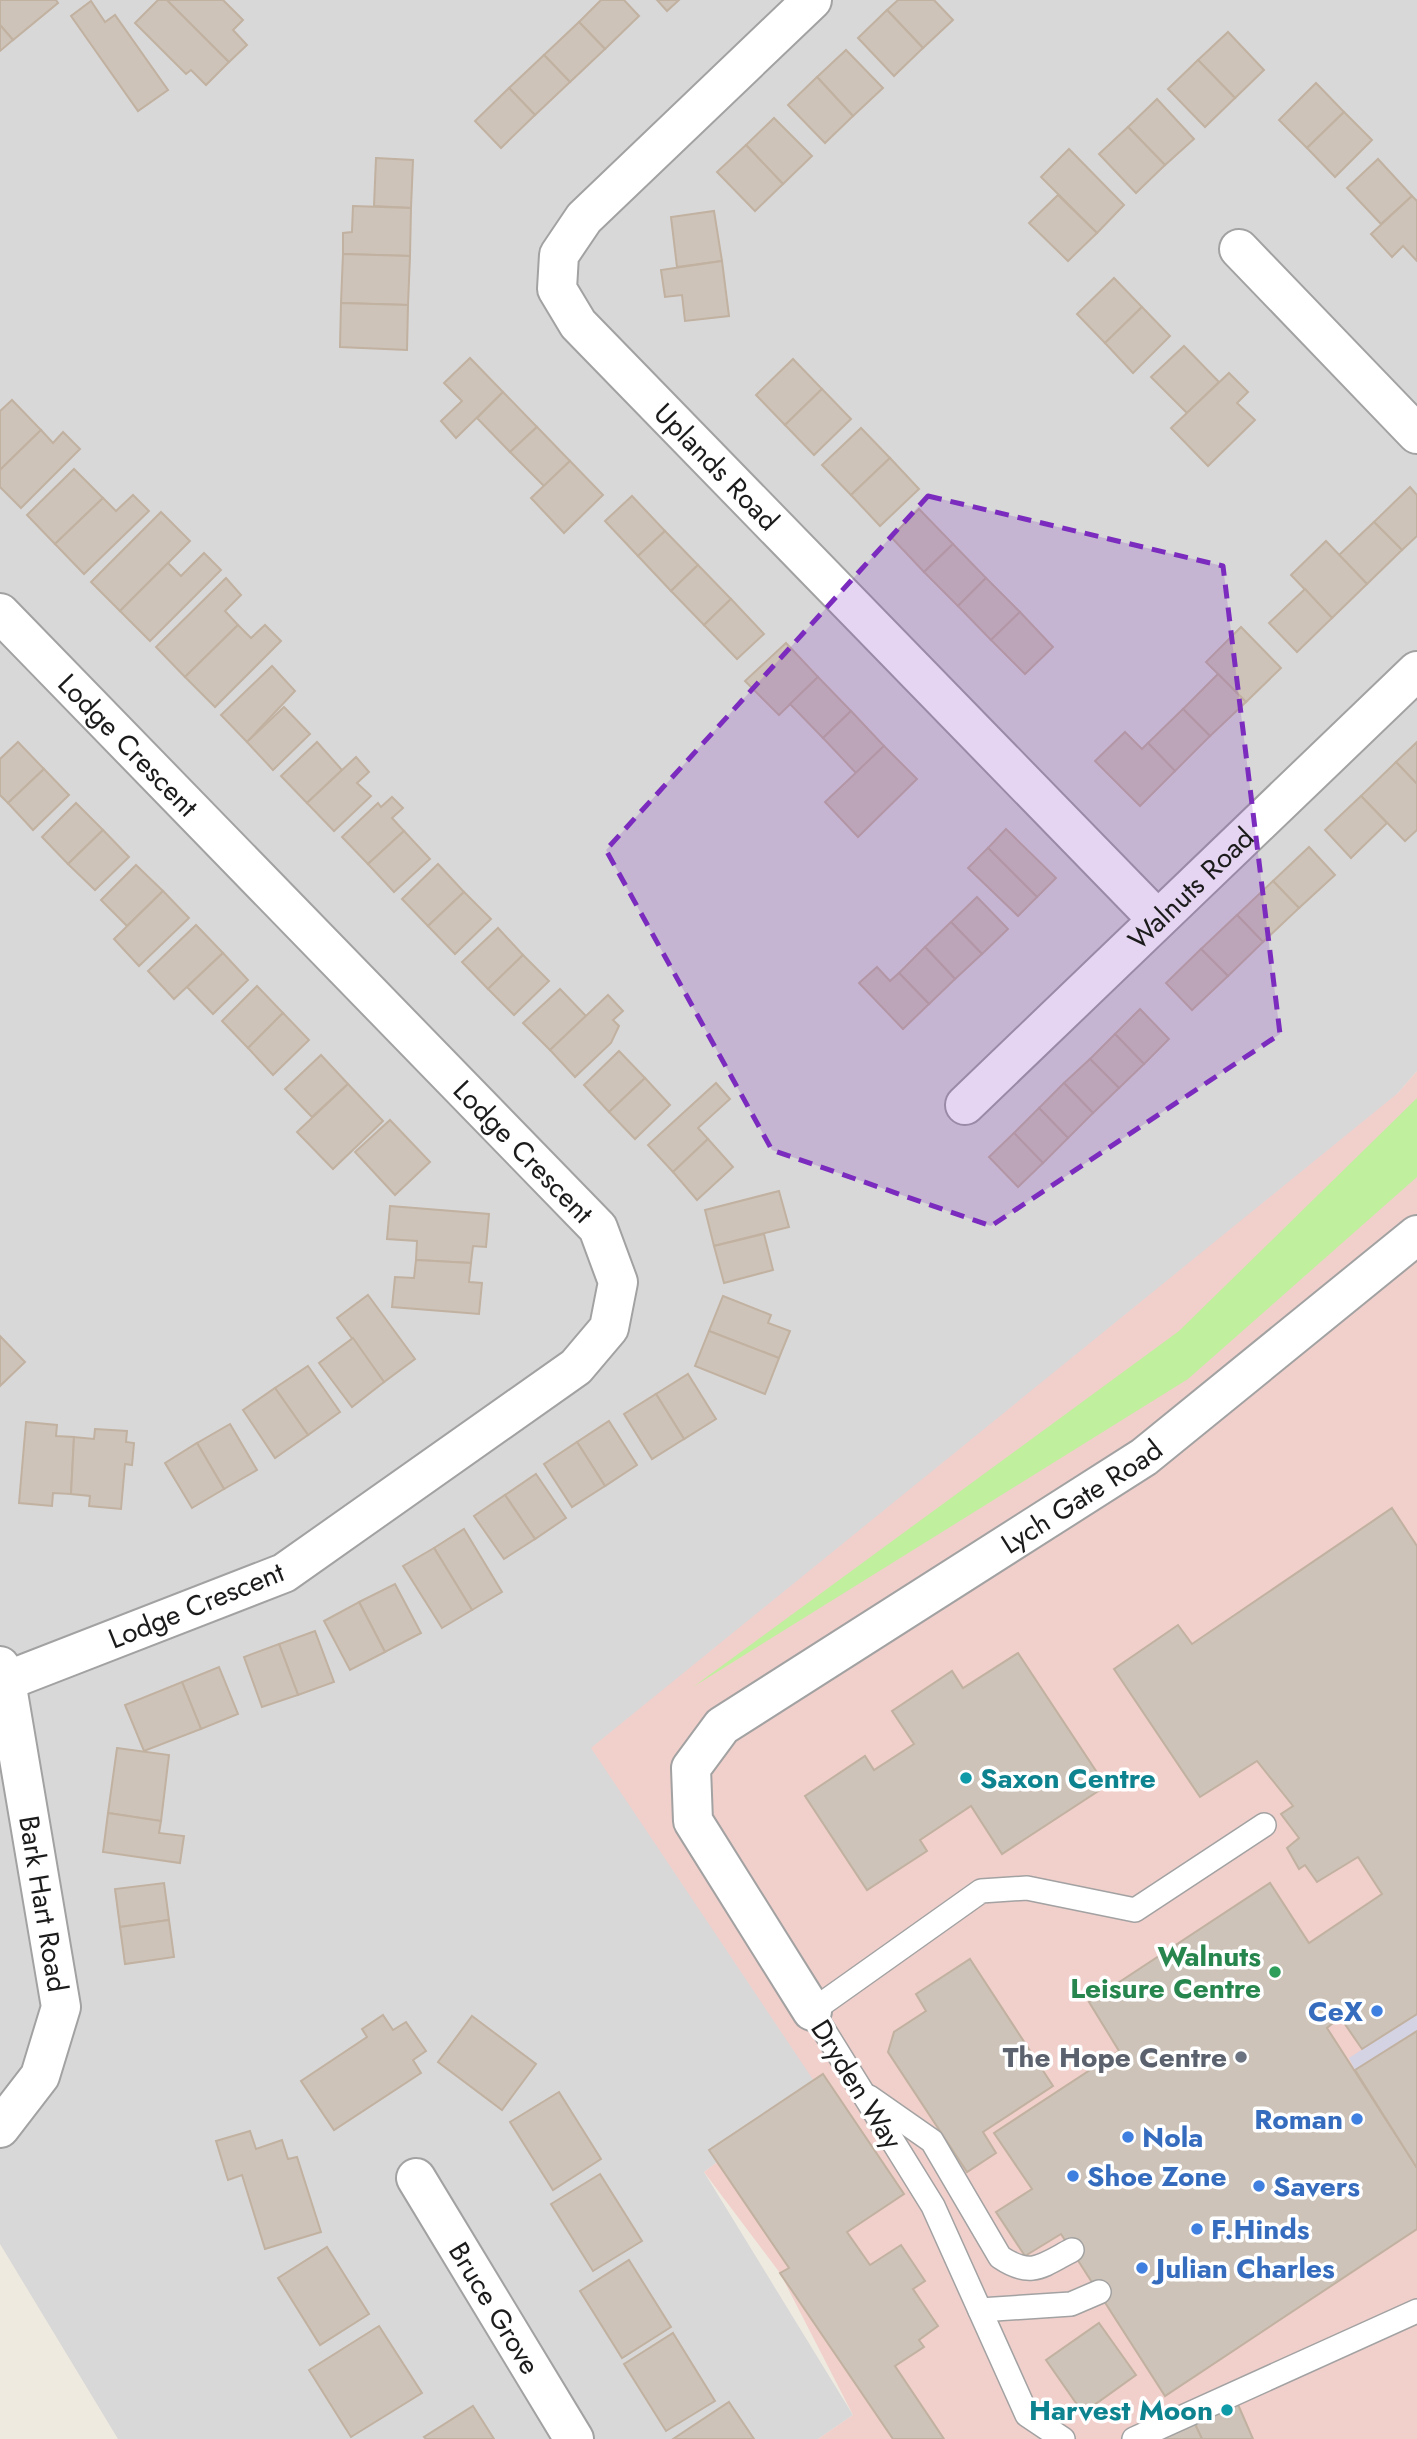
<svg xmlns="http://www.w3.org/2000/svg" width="1417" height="2439" viewBox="0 0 1417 2439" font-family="Jost,sans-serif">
<rect width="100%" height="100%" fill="#eeeadf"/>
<path fill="#d9d8d8" d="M0 0H1417V1071L1398 1093 818 2088 704 2172 853 2415 818 2439H118L0 2244Z"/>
<path fill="#f1cfcb" d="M1417 1071V2439H818L853 2415 780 2273 704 2172 818 2087 591 1748 1398 1093Z"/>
<path fill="#c0ef9e" d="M1417 1098V1177L1188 1379 693 1687 1179 1331Z"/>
<path fill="#d4d3e4" d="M1417 2014V2031L1355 2070 1349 2058Z"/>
<g fill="#cec3b8" stroke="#c1b1a0" stroke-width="2">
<path d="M0 0H56L58 3 13 40 0 25Z"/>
<path d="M158 0H167L229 62 206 85 191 70 186 74 135 23Z"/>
<path d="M167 0H223L243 20 233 30 247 45 229 62Z"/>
<path d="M601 0H624L639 16 605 49 579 22Z"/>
<path d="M657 0H679L667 11Z"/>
<path d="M898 0H934L953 20 923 48 887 10Z"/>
<path d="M91 1 105 22 115 15 168 90 138 111 71 16Z"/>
<path d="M887 10 923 48 894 76 858 38Z"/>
<path d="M579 22 605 49 570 82 544 55Z"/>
<path d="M0 25 13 40 0 51Z"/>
<path d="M1228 32 1264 70 1235 98 1198 60Z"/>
<path d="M846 50 883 88 853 116 817 77Z"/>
<path d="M544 55 570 82 535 115 509 88Z"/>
<path d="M1198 60 1235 98 1205 127 1168 89Z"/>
<path d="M817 77 853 116 825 143 788 105Z"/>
<path d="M1316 83 1344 112 1307 148 1279 120Z"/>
<path d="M509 88 535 115 501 148 475 121Z"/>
<path d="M1157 99 1194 139 1165 165 1128 127Z"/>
<path d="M1344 112 1372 140 1335 177 1307 148Z"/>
<path d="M774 118 812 156 783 184 746 145Z"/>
<path d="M1128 127 1165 165 1136 193 1099 154Z"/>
<path d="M746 145 783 184 755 211 717 172Z"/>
<path d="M1069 149 1124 205 1097 233 1041 177Z"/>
<path d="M376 158 413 160 411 208 374 206Z"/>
<path d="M1378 159 1412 196 1381 224 1347 188Z"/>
<path d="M1058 195 1097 233 1068 261 1029 223Z"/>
<path d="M1412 196 1417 201V261L1403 246 1392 257 1371 234Z"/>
<path d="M353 206 411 208 410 256 343 254V233L352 232Z"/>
<path d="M714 211 722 261 677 267 671 217Z"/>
<path d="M343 254 410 256 408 305 341 303Z"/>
<path d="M722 261 729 316 685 321 682 295 665 297 661 270Z"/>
<path d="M1114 278 1142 307 1105 343 1077 314Z"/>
<path d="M341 303 408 305 407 350 340 347Z"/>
<path d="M1142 307 1170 336 1133 373 1105 343Z"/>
<path d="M1184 346 1219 382 1187 413 1151 377Z"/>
<path d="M470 358 503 392 456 438 441 421 462 401 444 383Z"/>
<path d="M793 359 822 389 785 425 756 395Z"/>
<path d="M1229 373 1248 392 1237 403 1255 420 1208 466 1171 428Z"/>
<path d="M822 389 851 419 814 455 785 425Z"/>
<path d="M503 392 537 427 510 452 477 418Z"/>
<path d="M12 400 41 430 0 470V411Z"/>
<path d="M537 427 570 461 544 486 510 452Z"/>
<path d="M861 428 890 458 851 495 822 465Z"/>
<path d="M41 430 53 443 63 432 80 449 21 508 0 487V470Z"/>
<path d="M890 458 919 489 880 526 851 495Z"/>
<path d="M570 461 603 495 564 533 531 498Z"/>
<path d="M74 469 103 498 55 544 27 515Z"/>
<path d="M1410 487 1417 495V536L1402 550 1374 522Z"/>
<path d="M133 495 149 511 84 574 55 544 103 498 116 511Z"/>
<path d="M632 496 665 531 638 556 605 521Z"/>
<path d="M919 509 953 544 924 572 891 537Z"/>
<path d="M161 512 190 541 120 611 91 582Z"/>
<path d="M1374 522 1402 550 1367 584 1339 555Z"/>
<path d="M665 531 698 565 671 591 638 556Z"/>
<path d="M1326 541 1367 584 1332 618 1291 575Z"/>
<path d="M953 544 986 578 958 606 924 572Z"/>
<path d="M204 553 221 570 150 641 120 611 168 563 181 576Z"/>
<path d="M698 565 731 599 704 625 671 591Z"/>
<path d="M226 578 241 595 225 611 238 625 185 677 156 647Z"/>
<path d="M986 578 1020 612 991 640 958 606Z"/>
<path d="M1305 589 1332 618 1297 652 1269 623Z"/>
<path d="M731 599 764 634 737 659 704 625Z"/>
<path d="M1020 612 1053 647 1025 674 991 640Z"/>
<path d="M238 625 251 638 265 625 281 641 215 707 185 677Z"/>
<path d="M1241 627 1281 668 1246 702 1206 662Z"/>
<path d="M786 643 818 677 779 715 745 681Z"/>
<path d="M272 666 295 691 247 742 221 715Z"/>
<path d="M1218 674 1246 702 1210 736 1183 709Z"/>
<path d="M818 677 851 711 823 738 790 704Z"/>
<path d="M284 707 310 734 273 770 247 742Z"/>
<path d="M1183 709 1210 736 1175 771 1148 743Z"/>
<path d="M851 711 884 746 856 773 823 738Z"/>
<path d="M1125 732 1142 749 1148 743 1175 771 1140 806 1095 761Z"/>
<path d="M18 742 44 769 8 803 0 795V759Z"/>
<path d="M317 742 342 770 307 803 281 776Z"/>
<path d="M1417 742V784L1396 762Z"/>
<path d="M884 746 917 779 858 837 825 802Z"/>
<path d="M356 757 369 772 357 783 371 796 334 831 307 803Z"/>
<path d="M1396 762 1417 784V830L1405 841 1361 796Z"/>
<path d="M44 769 69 795 33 830 8 803Z"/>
<path d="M1361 796 1387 823 1351 858 1325 830Z"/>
<path d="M392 797 403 808 392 818 404 831 368 864 342 837 378 803 381 807Z"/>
<path d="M76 803 103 830 68 864 42 837Z"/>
<path d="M1006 829 1056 878 1037 897 988 848Z"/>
<path d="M103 830 129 857 95 890 68 864Z"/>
<path d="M404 831 430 859 394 892 368 864Z"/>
<path d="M1309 847 1335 875 1299 908 1273 881Z"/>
<path d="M988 848 1037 897 1018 916 968 868Z"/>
<path d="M438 864 464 892 428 926 402 899Z"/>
<path d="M136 865 163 891 127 926 101 900Z"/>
<path d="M1273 881 1299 908 1263 942 1237 915Z"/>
<path d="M163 891 189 918 139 966 114 939Z"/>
<path d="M464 892 491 919 455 954 428 926Z"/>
<path d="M977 897 1008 929 982 954 951 922Z"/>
<path d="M1237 915 1263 942 1228 976 1201 949Z"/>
<path d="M951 922 982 954 955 979 925 947Z"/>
<path d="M196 925 223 953 174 999 148 971Z"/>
<path d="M498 928 523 955 488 989 462 962Z"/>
<path d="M925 947 955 979 929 1004 899 973Z"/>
<path d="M1201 949 1228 976 1192 1010 1166 983Z"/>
<path d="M223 953 248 980 213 1014 187 987Z"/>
<path d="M523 955 549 981 514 1015 488 989Z"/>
<path d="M877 967 890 981 899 973 929 1004 903 1029 859 983Z"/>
<path d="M257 986 283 1013 248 1048 222 1021Z"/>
<path d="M560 989 586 1016 550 1050 523 1023Z"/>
<path d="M608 995 623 1011 613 1020 619 1026 611 1043 575 1077 550 1050Z"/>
<path d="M1140 1009 1169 1039 1144 1064 1115 1034Z"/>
<path d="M283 1013 309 1040 273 1075 248 1048Z"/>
<path d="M1115 1034 1144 1064 1119 1088 1090 1059Z"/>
<path d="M619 1051 645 1078 609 1112 584 1085Z"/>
<path d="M321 1055 348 1084 312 1117 285 1089Z"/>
<path d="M1090 1059 1119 1088 1093 1113 1064 1083Z"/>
<path d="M645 1078 670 1105 635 1139 609 1112Z"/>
<path d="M716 1083 730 1099 698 1128 708 1139 673 1172 648 1145Z"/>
<path d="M1064 1083 1093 1113 1068 1138 1039 1108Z"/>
<path d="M348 1084 383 1121 333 1169 297 1132Z"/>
<path d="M1039 1108 1068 1138 1043 1163 1014 1133Z"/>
<path d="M390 1120 430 1162 395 1195 355 1152Z"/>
<path d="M1014 1133 1043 1163 1018 1187 989 1157Z"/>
<path d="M708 1139 733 1167 697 1200 673 1172Z"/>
<path d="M779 1191 789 1227 714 1246 705 1210Z"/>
<path d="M390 1206 489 1214 486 1247 473 1246 471 1263 416 1260 417 1241 387 1239Z"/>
<path d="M764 1234 773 1270 724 1283 714 1246Z"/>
<path d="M416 1260 471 1263 469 1282 482 1283 479 1314 392 1307 395 1277 414 1278Z"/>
<path d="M368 1295 415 1359 384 1382 337 1318Z"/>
<path d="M723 1296 771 1315 768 1323 790 1331 779 1358 709 1331Z"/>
<path d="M709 1331 779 1358 765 1394 695 1366Z"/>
<path d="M0 1336 25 1362 0 1386Z"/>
<path d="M353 1338 384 1382 352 1407 319 1363Z"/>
<path d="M308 1366 340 1412 308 1435 275 1388Z"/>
<path d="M688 1374 716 1419 684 1439 656 1394Z"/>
<path d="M275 1388 308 1435 275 1458 243 1410Z"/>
<path d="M656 1394 684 1439 652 1459 624 1414Z"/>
<path d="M609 1421 637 1465 605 1486 577 1442Z"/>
<path d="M26 1422 57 1425 56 1436 74 1437 71 1494 53 1493 52 1506 19 1503Z"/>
<path d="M230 1424 257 1470 224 1489 197 1443Z"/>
<path d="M95 1429 127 1431 126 1442 134 1443 132 1465 125 1464 121 1509 89 1506 90 1496 71 1494 74 1437 94 1439Z"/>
<path d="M577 1442 605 1486 572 1507 544 1464Z"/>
<path d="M197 1443 224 1489 192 1508 165 1463Z"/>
<path d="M536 1474 566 1518 535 1539 505 1495Z"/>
<path d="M505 1495 535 1539 504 1559 474 1516Z"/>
<path d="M1392 1508 1417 1546V2014L1362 2049 1340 2017 1327 2028 1417 2168V2229L1165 2396 1061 2234 1025 2256 996 2212 1032 2189 994 2133 1119 2051 1089 2002 1270 1883 1309 1943 1382 1894 1358 1857 1317 1882 1305 1865 1299 1869 1287 1848 1299 1838 1281 1814 1293 1806 1257 1761 1200 1797 1114 1669 1178 1625 1192 1644Z"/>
<path d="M464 1529 502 1592 472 1610 434 1548Z"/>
<path d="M434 1548 472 1610 442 1628 403 1566Z"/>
<path d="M395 1584 421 1633 385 1652 359 1602Z"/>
<path d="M359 1602 385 1652 350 1670 324 1621Z"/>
<path d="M315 1631 334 1682 298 1695 279 1644Z"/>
<path d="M279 1644 298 1695 262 1707 244 1657Z"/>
<path d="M1018 1653 1106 1786 1002 1854 971 1806 920 1840 927 1851 867 1890 805 1796 865 1756 874 1770 914 1744 892 1711 952 1671 963 1688Z"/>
<path d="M219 1667 238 1714 201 1729 182 1682Z"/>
<path d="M182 1682 201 1729 144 1751 125 1705Z"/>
<path d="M117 1748 169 1755 161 1821 108 1813Z"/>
<path d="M108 1813 161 1821 159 1833 184 1836 180 1863 103 1852Z"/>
<path d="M164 1883 169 1920 120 1927 115 1889Z"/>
<path d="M169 1920 174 1957 125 1964 120 1927Z"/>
<path d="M970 1959 1053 2086 983 2132 996 2153 967 2172 888 2052 894 2032 926 2011 916 1994Z"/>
<path d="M383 2015 393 2030 406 2022 426 2051 413 2060 421 2073 334 2130 301 2081 367 2037 362 2029Z"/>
<path d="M472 2016 536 2064 502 2110 438 2062Z"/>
<path d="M1417 2031V2168L1355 2070Z"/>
<path d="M823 2074 904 2194 847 2232 870 2265 901 2245 925 2281 913 2289 938 2326 919 2340 924 2347 895 2366 944 2439H893L780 2273 789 2268 709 2150Z"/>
<path d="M559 2092 601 2159 553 2190 510 2122Z"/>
<path d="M250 2131 256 2149 282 2140 288 2159 297 2157 321 2232 265 2249 242 2175 228 2180 216 2141Z"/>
<path d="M600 2174 642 2241 593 2271 551 2204Z"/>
<path d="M327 2247 369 2314 320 2345 278 2278Z"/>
<path d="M629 2260 671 2327 622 2358 580 2291Z"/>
<path d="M1099 2323 1136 2375 1083 2413 1046 2360Z"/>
<path d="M379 2326 422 2393 351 2437 309 2370Z"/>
<path d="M673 2333 715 2401 666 2431 624 2364Z"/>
<path d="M1236 2400 1253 2439H1202L1193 2420Z"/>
<path d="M729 2402 754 2439H673Z"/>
<path d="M473 2406 494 2439H426L424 2437Z"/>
<path d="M1193 2420 1202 2439H1150Z"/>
</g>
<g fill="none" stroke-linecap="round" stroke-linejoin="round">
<defs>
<g id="lane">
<path d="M869 2097 932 2141 1000 2257C1031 2278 1042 2266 1072 2250"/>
<path d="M980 2310 1071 2304 1099 2292"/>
<path d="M1063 2439 1027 2415 933 2206 812 2011 981 1891 1027 1888 1135 1910 1264 1825"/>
<path d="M1134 2439 1417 2311"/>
</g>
<g id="street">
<path id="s1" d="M812 0 584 218 559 255 557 289 578 324 1157 919"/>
<path d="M1239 249 1417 434"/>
<path id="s2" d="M0 613 598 1228 618 1282 609 1328 576 1367 284 1573 6 1681"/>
<path id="s3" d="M965 1105 1417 671"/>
<path id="s4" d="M0 1666 6 1681 61 2007 40 2076 0 2128"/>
<path id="s5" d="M812 2011 693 1821 691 1768 722 1726 1144 1457 1417 1235"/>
<path id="s6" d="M416 2178 574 2439"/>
</g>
</defs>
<use href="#lane" stroke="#a2a2a2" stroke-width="26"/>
<use href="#street" stroke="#a2a2a2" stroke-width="42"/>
<use href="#lane" stroke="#fff" stroke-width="23"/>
<use href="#street" stroke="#fff" stroke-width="38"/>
</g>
<path fill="#7b2cbf" fill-opacity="0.2" stroke="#7b2cbf" stroke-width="5" stroke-dasharray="14 9" stroke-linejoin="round" d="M928 496 1223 566 1280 1034 991 1226 772 1150 606 850Z"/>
<g fill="#0f9aa8" stroke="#fff" stroke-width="2.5">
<circle cx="966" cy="1778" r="7"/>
<circle cx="1227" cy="2410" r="7"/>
</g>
<circle fill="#2e9e5b" stroke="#fff" stroke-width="2.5" cx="1275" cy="1972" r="7"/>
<g fill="#3f7fe0" stroke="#fff" stroke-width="2.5">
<circle cx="1377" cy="2011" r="7"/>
<circle cx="1357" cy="2119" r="7"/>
<circle cx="1128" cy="2137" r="7"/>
<circle cx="1073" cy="2176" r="7"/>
<circle cx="1259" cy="2186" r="7"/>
<circle cx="1197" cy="2229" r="7"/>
<circle cx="1142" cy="2268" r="7"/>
</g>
<circle fill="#6b7280" stroke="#fff" stroke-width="2.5" cx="1241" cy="2057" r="7"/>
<g text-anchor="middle" stroke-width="7" stroke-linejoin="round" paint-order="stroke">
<g font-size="28" fill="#1b1b1b" stroke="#fff">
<text dy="10" stroke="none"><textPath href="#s1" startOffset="634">Uplands Road</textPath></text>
<text dy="10" stroke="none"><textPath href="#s2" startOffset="184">Lodge Crescent</textPath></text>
<text dy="10" stroke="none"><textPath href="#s3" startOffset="313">Walnuts Road</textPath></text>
<text dy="10" stroke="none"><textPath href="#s2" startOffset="751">Lodge Crescent</textPath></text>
<text dy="10" stroke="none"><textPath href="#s5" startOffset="756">Lych Gate Road</textPath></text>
<text transform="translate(196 1605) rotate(-22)" y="10">Lodge Crescent</text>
<text dy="10" stroke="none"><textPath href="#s4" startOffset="242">Bark Hart Road</textPath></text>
<text transform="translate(857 2084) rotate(58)" y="10">Dryden Way</text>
<text dy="10" stroke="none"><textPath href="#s6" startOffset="152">Bruce Grove</textPath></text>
</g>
<g font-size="28" font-weight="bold" fill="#0d838f" stroke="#fff" text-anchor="start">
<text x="980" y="1788">Saxon Centre</text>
<text x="1213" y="2420" text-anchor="end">Harvest Moon</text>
</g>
<g font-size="28" font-weight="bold" fill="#27864d" stroke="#fff" text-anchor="end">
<text x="1261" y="1966">Walnuts<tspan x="1261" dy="32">Leisure Centre</tspan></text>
</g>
<g font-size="28" font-weight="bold" fill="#366cbe" stroke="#fff" text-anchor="start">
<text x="1363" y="2021" text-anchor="end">CeX</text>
<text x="1343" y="2129" text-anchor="end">Roman</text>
<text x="1142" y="2147">Nola</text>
<text x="1087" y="2186">Shoe Zone</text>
<text x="1273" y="2196">Savers</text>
<text x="1211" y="2239">F.Hinds</text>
<text x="1156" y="2278">Julian Charles</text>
</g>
<g font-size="28" font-weight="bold" fill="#5b616d" stroke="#fff" text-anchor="end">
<text x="1227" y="2067">The Hope Centre</text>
</g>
</g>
</svg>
